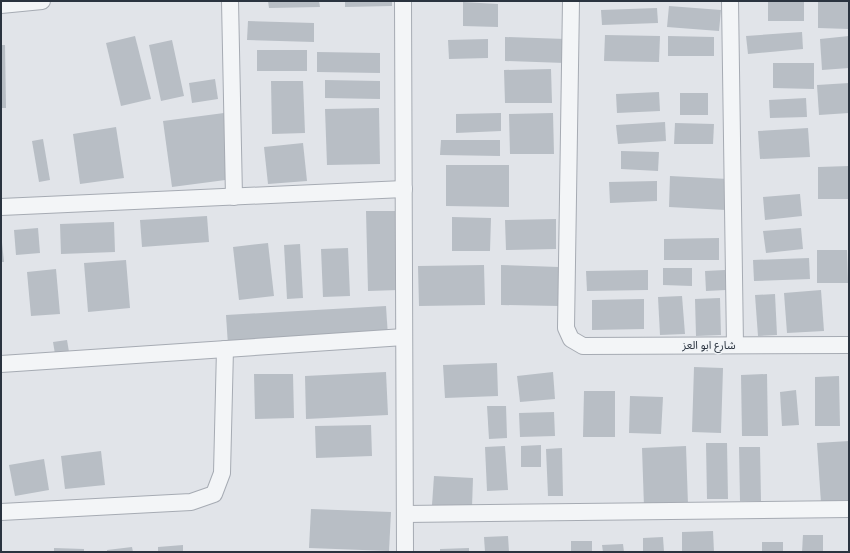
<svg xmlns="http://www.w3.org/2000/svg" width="850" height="553" viewBox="0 0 850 553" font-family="Raleway,'Noto Sans Arabic',sans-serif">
<rect width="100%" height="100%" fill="#e1e4e9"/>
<g fill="#b8bec5">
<path d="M268 1H319L320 7 269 8Z"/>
<path d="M345 1H392V6L345 7Z"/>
<path d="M804 1V21H768V2Z"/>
<path d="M818 1H849V29L818 28Z"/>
<path d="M463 2 498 4V27L463 26Z"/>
<path d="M669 6 721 10 719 31 667 27Z"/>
<path d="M657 8 658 23 602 25 601 10Z"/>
<path d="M248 21 314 23V42L247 40Z"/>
<path d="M802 32 803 49 748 54 746 36Z"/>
<path d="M605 35 660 36 659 62 604 61Z"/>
<path d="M135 36 151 99 121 106 106 43Z"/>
<path d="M668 36 714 37V56H668Z"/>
<path d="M849 36V68L822 70 820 39Z"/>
<path d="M505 37 566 39 565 63 505 61Z"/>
<path d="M488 39V58L449 59 448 40Z"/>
<path d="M172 40 184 96 161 101 149 45Z"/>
<path d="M1 45H5L6 108H1Z"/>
<rect x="257" y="50" width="50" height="21"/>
<path d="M317 52 380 53V73L317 72Z"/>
<path d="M773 63H814V89L773 88Z"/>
<path d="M551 69 552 103H505L504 70Z"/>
<path d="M215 79 218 99 192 103 189 83Z"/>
<path d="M325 80 380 81V99L325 98Z"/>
<path d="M271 81H303L305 133 272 134Z"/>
<path d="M849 83V113L819 115 817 85Z"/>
<path d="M659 92 660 111 617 113 616 94Z"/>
<rect x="680" y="93" width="28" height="22"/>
<path d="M806 98 807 117 770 118 769 100Z"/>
<path d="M379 108 380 164 327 165 325 109Z"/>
<path d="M224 113 233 179 172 187 163 121Z"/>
<path d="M501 113V131L456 133V114Z"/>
<path d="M553 113 554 154H510L509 114Z"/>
<path d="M665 122 666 141 618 144 616 125Z"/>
<path d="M675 123 714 124 713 144H674Z"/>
<path d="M116 127 124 178 80 184 73 134Z"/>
<path d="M808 128 810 157 760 159 758 131Z"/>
<path d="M43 139 50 180 39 182 32 141Z"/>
<path d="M441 140H500V156L440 155Z"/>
<path d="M303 143 307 181 268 184 264 147Z"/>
<path d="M621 151 659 152 658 171 621 169Z"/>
<path d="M446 165H509V207L446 206Z"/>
<path d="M849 166V199H818V167Z"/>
<path d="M670 176 728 179 726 210 669 207Z"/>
<path d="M657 181V201L610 203 609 182Z"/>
<path d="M800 194 802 216 765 220 763 197Z"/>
<path d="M366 211H397L399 290 368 291Z"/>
<path d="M207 216 209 242 142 247 140 220Z"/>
<path d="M452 217 491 218 490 251H452Z"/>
<path d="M556 219V249L506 250 505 220Z"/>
<path d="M114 222 115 252 61 254 60 224Z"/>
<path d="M38 228 40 253 16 255 14 230Z"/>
<path d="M801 228 803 249 766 253 763 231Z"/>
<path d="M1 233 4 262H1Z"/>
<path d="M719 238V260H664V239Z"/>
<path d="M268 243 274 296 239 300 233 247Z"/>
<path d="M300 244 303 298 287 299 284 245Z"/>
<path d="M348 248 350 296 323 297 321 249Z"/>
<path d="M817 250H847L848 283H817Z"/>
<path d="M809 258 810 279 754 281 753 260Z"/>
<path d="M126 260 130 308 88 312 84 263Z"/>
<path d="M484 265 485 305 419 306 418 266Z"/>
<path d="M501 265 559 267V306L501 305Z"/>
<path d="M663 268H692V286L663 285Z"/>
<path d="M56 269 60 314 31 316 27 272Z"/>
<path d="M648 270V290L587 291 586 271Z"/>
<path d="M725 270 726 290 706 291 705 271Z"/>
<path d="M821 290 824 331 787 333 784 293Z"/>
<path d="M775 294 777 335 758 336 755 295Z"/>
<path d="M682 296 685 334 660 335 658 297Z"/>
<path d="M720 298 721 335 696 336 695 299Z"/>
<path d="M644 299V329L592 330V300Z"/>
<path d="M386 306 388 337 228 345 226 315Z"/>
<path d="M67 340 70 358 56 360 53 342Z"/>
<path d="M497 363 498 396 445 398 443 365Z"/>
<path d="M694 367 723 368 721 433 692 432Z"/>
<path d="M386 372 388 415 306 419 305 376Z"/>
<path d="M553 372 555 399 520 402 517 376Z"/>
<path d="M254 374H293L294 418 255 419Z"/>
<path d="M767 374 768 436H742L741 375Z"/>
<path d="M839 376 840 426H815V377Z"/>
<path d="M796 390 799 425 782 426 780 392Z"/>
<path d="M584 391H615V437H583Z"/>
<path d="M630 396 663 397 661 434 629 433Z"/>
<path d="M487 406H506L507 438 489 439Z"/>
<path d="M554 412 555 436 520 437 519 413Z"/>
<path d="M371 425 372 456 316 458 315 426Z"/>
<path d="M849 441V501L821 503 817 443Z"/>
<path d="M706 443H727L728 499H707Z"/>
<path d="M541 445V467H521V446Z"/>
<path d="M505 446 508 490 487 491 485 447Z"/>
<path d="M686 446 688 505 644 507 642 448Z"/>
<path d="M739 447H760L761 501H740Z"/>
<path d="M562 448 563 496H548L546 449Z"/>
<path d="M101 451 105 485 65 489 61 456Z"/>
<path d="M44 459 49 490 15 496 9 465Z"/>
<path d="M434 476 473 478 472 507 432 505Z"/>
<path d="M311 509 391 512 389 551 309 548Z"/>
<path d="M713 531 714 552H682V532Z"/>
<path d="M803 535H823V552H802Z"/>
<path d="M508 536 509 552H485L484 537Z"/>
<path d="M663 537 664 552H643V538Z"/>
<rect x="571" y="541" width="21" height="11"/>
<rect x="762" y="542" width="21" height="10"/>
<path d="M623 544 624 552H603L602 545Z"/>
<path d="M183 545V552H158V547Z"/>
<path d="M132 547 133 552H107V550Z"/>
<path d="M54 548 84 549V552H54Z"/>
<path d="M469 548V552H440V549Z"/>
</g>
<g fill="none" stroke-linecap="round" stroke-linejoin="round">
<defs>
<g id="street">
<path d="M230 1 234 197"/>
<path d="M403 1 405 552"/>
<path d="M571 1 566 328 571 339 583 346 849 345"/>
<path d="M730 1 735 345"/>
<path d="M1 5 42 1"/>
<path d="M1 207 404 189"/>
<path d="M1 364 404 337"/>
<path d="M1 512 191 502 214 494 222 473 225 349"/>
<path d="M405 514 849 509"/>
</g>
</defs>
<use href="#street" stroke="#a6abb3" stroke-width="18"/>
<use href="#street" stroke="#f3f5f7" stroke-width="16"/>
</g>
<g text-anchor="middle" stroke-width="3" stroke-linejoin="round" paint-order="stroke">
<g font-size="11" fill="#2a333f" stroke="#f0f3f6">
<text x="709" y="349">شارع ابو العز</text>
</g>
</g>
<rect width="850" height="553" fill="none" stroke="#2a333f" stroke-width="4"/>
</svg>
